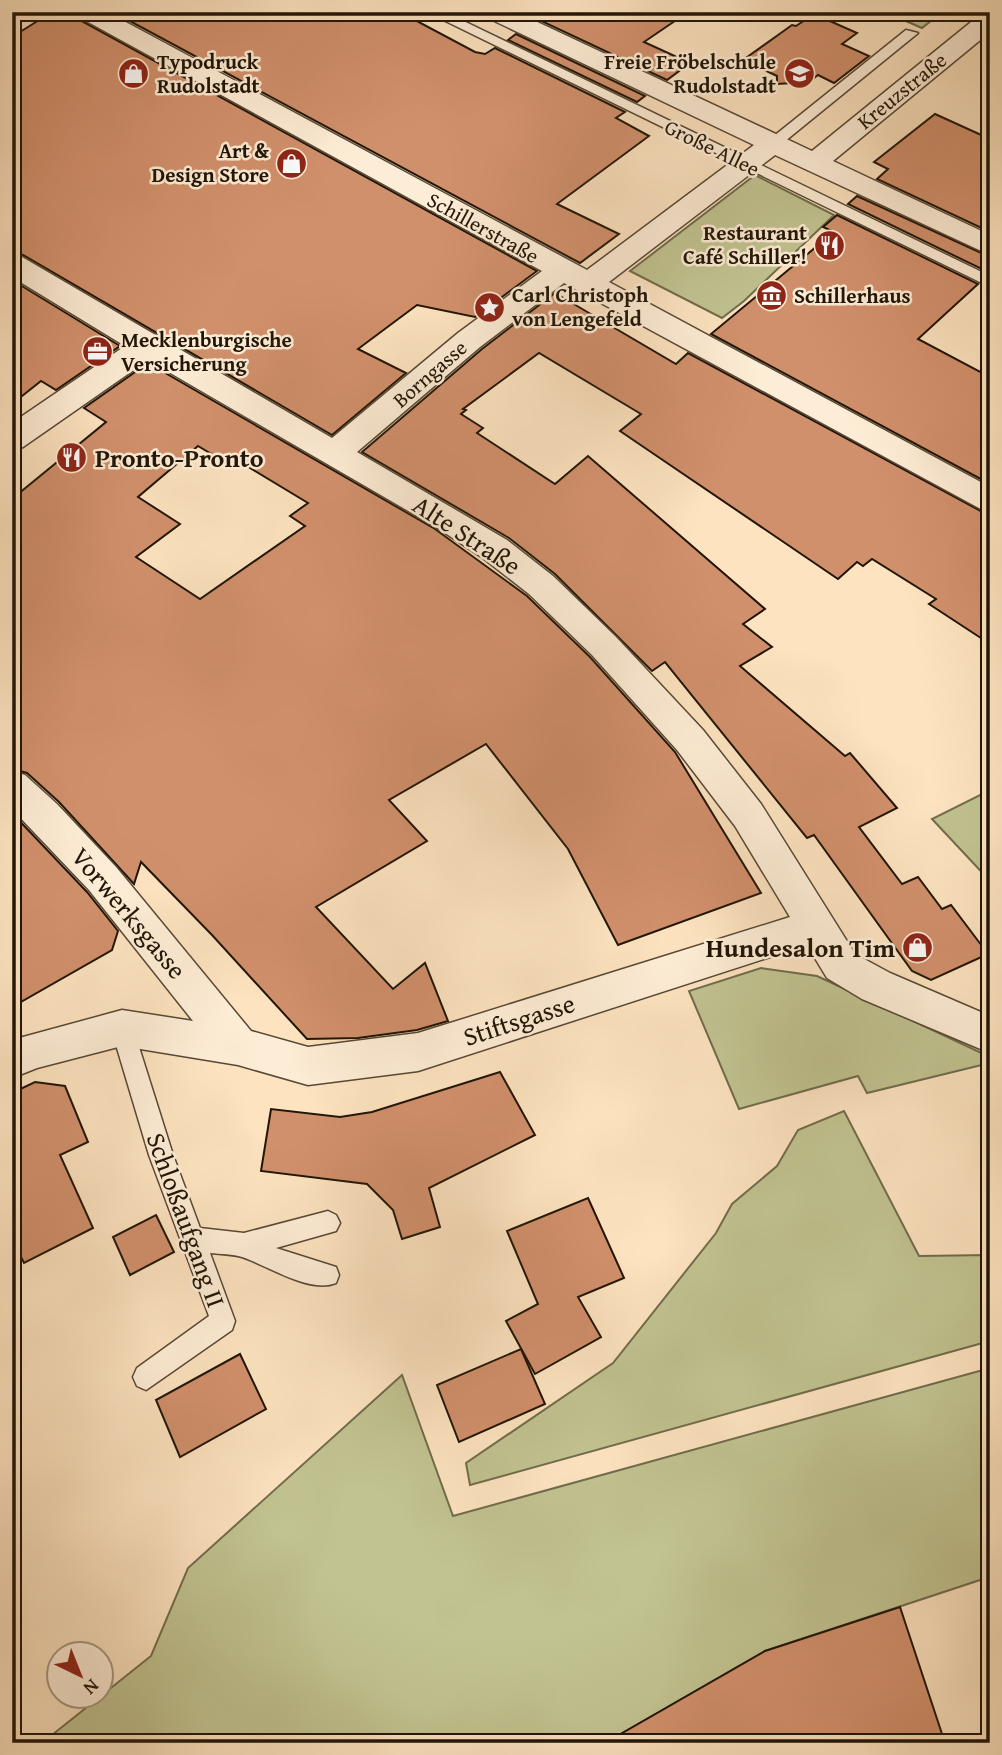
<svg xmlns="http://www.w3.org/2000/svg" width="1002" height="1755" viewBox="0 0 1002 1755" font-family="'Gentium Book Plus',serif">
<rect width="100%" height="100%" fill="#fde3c0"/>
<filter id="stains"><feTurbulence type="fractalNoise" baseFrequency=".00286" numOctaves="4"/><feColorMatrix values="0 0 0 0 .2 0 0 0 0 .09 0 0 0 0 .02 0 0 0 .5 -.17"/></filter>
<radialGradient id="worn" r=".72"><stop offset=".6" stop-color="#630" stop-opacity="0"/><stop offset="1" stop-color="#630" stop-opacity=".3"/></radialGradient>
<g fill="#c1c391" stroke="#706c4c" stroke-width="2">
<path d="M885 12H942L922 28Z"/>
<path d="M755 175 834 215 744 301 722 318 630 271Z"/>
<path d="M990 790V881L932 819Z"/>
<path d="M761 968 817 976 990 1057V1063L867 1093 858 1076 739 1109 689 991Z"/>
<path d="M844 1111 919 1256 990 1255V1341L470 1485 466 1463 613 1363 716 1233 732 1204 777 1166 798 1130Z"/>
<path d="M990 1368V1573L980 1580 765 1651 605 1743H42L151 1656 188 1568 402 1375 453 1516Z"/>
</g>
<g fill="#d1906c" stroke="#201507" stroke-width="2" fill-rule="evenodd">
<path d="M52 12H74L78 19 537 271 475 317 417 305 358 349 406 373 332 435 23 255 12 252V37Z"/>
<path d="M113 12H400L475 52 485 54 495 48 625 112 616 118 649 136 557 204 619 234 580 263Z"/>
<path d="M552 12H688L644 42 690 63 667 80 539 20Z"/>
<path d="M814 14 857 33 842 44 869 56 834 83 818 75 802 87 793 83 777 84V76L743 60 792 25 796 26Z"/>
<path d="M516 34 645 96 637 102 508 40Z"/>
<path d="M935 114 990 139V232L877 179 888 169 874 162Z"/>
<path d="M857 196 990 257V273L848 204Z"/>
<path d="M837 215 978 284 918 339 990 377V484L711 334 834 232 823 227Z"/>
<path d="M12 280 120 346 56 390 41 381 12 404Z"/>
<path d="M555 293 676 364 688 353 990 516V644L929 604 936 599 872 559 863 566 857 562 838 579 620 431 641 414 539 353 463 409 466 410 461 414 483 428 477 433 555 484 588 456 765 609 743 624 772 647 740 666 845 756 850 753 897 808 859 827 902 884 918 877 942 909 951 905 988 954 931 980 912 971 814 835 807 838 665 662 652 671 555 574 509 538 362 452 482 349Z"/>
<path d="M148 363 435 529 527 596 590 657 675 752 761 893 618 945 568 849 486 744 389 800 427 841 316 907 393 989 425 963 448 1021 417 1030 358 1038 307 1039 212 935 141 862 134 884 59 802 27 773 12 769V499L106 422 84 408ZM198 446 230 465 237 460 308 503 290 516 305 526 200 599 136 557 180 524 138 497Z"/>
<path d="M12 813 87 892 118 931 112 950 12 1007Z"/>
<path d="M500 1072 535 1135 429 1188 440 1227 402 1239 393 1210 367 1184 261 1171 271 1109 340 1117 372 1112Z"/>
<path d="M35 1082 65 1086 88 1142 60 1155 93 1228 24 1263 12 1239V1093Z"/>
<path d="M588 1198 624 1278 578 1297 601 1337 535 1374 506 1321 538 1304 507 1231Z"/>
<path d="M156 1215 174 1252 130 1275 113 1237Z"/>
<path d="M521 1349 545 1404 459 1442 437 1385Z"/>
<path d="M240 1354 266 1409 180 1457 156 1400Z"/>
<path d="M900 1607 945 1743H605L765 1651Z"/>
</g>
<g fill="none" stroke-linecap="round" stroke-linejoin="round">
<defs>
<g id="lane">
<path d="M427 12H445L990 276V287Z"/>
<path d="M906 30 918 33 779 146H769V140Z"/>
<path d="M122 1018 130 1021 133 1028 173 1155 200 1228 244 1233 328 1211 336 1215 340 1223 336 1231 276 1248 336 1267 339 1275 336 1283C309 1294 267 1265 242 1257 233 1254 220 1254 210 1253L235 1321 232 1330 146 1390 137 1386 133 1377 137 1368 209 1316 149 1155 111 1028 114 1021Z"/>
</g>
<path id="street" d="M76 12H107L587 270 754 145 486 17 483 12H516L812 151 981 14 990 12V32L833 161 990 235V255L775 155 609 282 990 487V514L564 283 480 347 357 452 507 540 553 576 616 637 703 730 761 804 855 954 890 973 990 1016V1053L862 999 827 978 807 945 418 1071 308 1085 238 1065 122 1046 37 1068 12 1078V1040L122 1010 193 1021 89 890 12 809V771L25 775 57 804 116 867 251 1031 308 1047 418 1033 790 917 735 826 677 750 592 655 529 594 483 558 436 527 148 360 23 447 12 450V423L125 346 12 277V255L22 257 332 438 458 333 542 271 79 17Z"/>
</defs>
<use href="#lane" stroke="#574835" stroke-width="3"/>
<use href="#street" stroke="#574835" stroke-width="3"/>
<use href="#lane" fill="#feedd6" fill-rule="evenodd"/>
<use href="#street" fill="#feedd6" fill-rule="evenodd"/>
</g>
<defs>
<symbol id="shop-disc" viewBox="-11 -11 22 22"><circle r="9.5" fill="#8f2418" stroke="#feedd6"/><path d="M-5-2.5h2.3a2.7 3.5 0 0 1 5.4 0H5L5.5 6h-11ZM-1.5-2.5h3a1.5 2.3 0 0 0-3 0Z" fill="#fff"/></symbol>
<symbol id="school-disc" viewBox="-11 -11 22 22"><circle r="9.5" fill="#8f2418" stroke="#feedd6"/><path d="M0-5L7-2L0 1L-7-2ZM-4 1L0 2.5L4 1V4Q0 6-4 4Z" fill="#fff"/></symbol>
<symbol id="restaurant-disc" viewBox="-11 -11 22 22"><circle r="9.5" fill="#8f2418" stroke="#feedd6"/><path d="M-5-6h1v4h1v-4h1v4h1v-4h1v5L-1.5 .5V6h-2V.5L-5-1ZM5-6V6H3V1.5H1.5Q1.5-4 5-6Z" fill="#fff"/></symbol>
<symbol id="museum-disc" viewBox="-11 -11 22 22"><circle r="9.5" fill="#8f2418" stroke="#feedd6"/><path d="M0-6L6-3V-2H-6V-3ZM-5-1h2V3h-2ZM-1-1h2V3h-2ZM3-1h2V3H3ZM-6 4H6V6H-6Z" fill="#fff"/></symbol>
<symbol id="sight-disc" viewBox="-11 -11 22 22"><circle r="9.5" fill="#8f2418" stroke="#feedd6"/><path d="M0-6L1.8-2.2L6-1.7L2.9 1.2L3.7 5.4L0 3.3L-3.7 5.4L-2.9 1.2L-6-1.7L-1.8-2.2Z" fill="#fff"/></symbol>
<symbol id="office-disc" viewBox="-11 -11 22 22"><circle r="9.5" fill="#8f2418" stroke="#feedd6"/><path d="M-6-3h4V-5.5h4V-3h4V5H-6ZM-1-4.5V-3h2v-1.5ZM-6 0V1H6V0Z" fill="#fff"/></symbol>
</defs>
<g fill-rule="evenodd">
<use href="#shop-disc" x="116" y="56" width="35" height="35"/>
<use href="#school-disc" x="782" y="56" width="35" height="35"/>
<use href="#shop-disc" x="274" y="146" width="35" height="35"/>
<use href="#restaurant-disc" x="812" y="228" width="35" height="35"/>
<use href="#museum-disc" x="754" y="278" width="35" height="35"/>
<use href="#sight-disc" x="472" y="290" width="35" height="35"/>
<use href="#office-disc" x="80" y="334" width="35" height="35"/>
<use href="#restaurant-disc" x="54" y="440" width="35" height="35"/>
<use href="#shop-disc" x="900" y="930" width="35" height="35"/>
</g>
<g text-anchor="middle" stroke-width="5" stroke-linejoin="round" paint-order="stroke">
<g font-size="21" font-weight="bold" fill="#201507" stroke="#feedd6" text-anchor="start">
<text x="157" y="69">Typodruck<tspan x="157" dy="24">Rudolstadt</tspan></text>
<text x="776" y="69" text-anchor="end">Freie Fröbelschule<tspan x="776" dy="24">Rudolstadt</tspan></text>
<text x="269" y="158" text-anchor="end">Art &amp;<tspan x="269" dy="24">Design Store</tspan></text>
<text x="807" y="240" text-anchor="end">Restaurant<tspan x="807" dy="24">Café Schiller!</tspan></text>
<text x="512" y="302">Carl Christoph<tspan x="512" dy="24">von Lengefeld</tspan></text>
<text x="794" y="303">Schillerhaus</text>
<text x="121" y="347">Mecklenburgische<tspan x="121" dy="24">Versicherung</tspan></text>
</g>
<g font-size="21" fill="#201507" stroke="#feedd6">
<text transform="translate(902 91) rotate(-39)" y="7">Kreuzstraße</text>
<text transform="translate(712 148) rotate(26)" y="7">Große Allee</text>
<text transform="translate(483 228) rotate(29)" y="7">Schillerstraße</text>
<text transform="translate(430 374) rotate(-41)" y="7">Borngasse</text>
</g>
<g font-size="26" font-weight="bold" fill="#201507" stroke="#feedd6" text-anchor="start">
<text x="95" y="467">Pronto-Pronto</text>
<text x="895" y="957" text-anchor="end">Hundesalon Tim</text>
</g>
<g font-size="26" fill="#201507" stroke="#feedd6">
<text transform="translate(467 535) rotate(33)" y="9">Alte Straße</text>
<text transform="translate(129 913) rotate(50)" y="9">Vorwerksgasse</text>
<text transform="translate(519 1020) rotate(-18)" y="9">Stiftsgasse</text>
<text transform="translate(186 1220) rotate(70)" y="9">Schloßaufgang II</text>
</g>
</g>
<rect width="1002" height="1755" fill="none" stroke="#fde3c0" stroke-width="42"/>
<rect x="14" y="14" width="974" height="1727" fill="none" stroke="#201507" stroke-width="3.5"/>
<rect x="21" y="21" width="960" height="1713" fill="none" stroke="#201507" stroke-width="2"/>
<g transform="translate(80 1675) rotate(137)"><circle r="33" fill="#feedd6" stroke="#a59783" stroke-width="2"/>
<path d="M0-5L12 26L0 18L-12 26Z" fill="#8f2418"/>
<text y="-10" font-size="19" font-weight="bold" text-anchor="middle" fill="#201507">N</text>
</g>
<rect width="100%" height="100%" filter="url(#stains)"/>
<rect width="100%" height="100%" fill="url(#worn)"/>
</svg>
